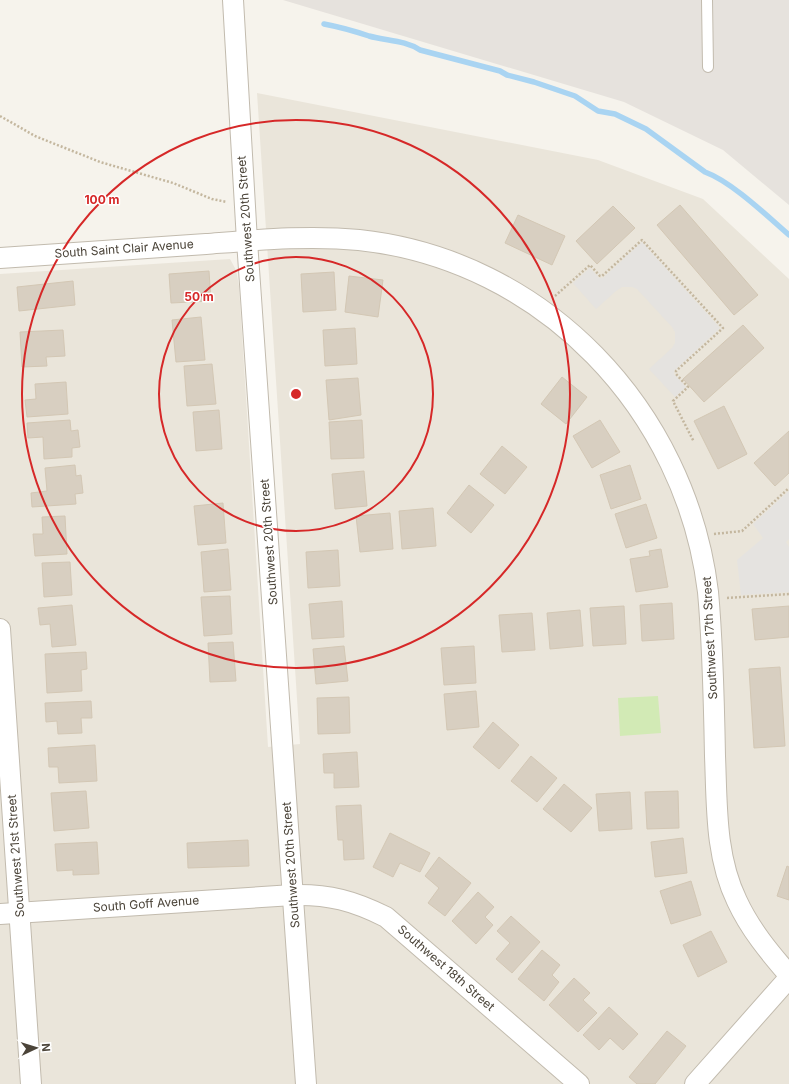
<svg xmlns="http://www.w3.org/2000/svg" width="789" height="1084" viewBox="0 0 789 1084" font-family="Inter,sans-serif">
<rect width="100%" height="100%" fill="#f6f3ec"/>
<path fill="#eae5da" d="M257 93 598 160 703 199 789 279V1084H0V274L230 259 236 270 239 286 268 747 300 744Z"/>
<path fill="#e6e2dd" d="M283 0H789V205L723 150 624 102Z"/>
<path fill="#d2eab5" d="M658 696 661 733 620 736 618 698Z"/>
<g fill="#e5e3e0">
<path d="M642 242 720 328 674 371V374L686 387 675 397 649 369 672 348 675 343V332L672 327 637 289 632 287H622L616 291 596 309 573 283 590 268 599 278H603Z"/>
<path d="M789 491V539L786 542 789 547V592L741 595 737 560 763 538 753 524Z"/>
</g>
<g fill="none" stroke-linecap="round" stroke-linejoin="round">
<path stroke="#a9d4f2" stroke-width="5.5" d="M324 24C340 27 354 31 369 36 386 41 405 40 420 50L500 71 507 75 534 82 575 96 598 111 615 114 646 129 705 172C732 182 766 215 789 235"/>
</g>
<g fill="#d8cfc1" stroke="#d3c7b4">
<path d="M680 205 758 295 734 315 657 225Z"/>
<path d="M613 206 635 228 597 264 576 241Z"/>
<path d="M518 215 565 236 552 265 505 243Z"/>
<path d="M209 271 211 301 171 303 169 274Z"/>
<path d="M334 272 336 310 303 312 301 274Z"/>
<path d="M349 276 383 280 378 317 345 312Z"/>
<path d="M73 281 75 305 19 311 17 287Z"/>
<path d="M201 317 205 360 176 362 172 320Z"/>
<path d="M743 325 764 348 704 402 683 379Z"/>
<path d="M355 328 357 364 325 366 323 330Z"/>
<path d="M63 330 65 356 46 357 47 366 22 367 20 332Z"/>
<path d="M212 364 216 404 187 406 184 366Z"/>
<path d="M562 377 587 397 566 424 541 404Z"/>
<path d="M358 378 361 415 329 420 326 380Z"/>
<path d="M66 382 68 414 27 417 25 400 36 399 35 384Z"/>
<path d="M724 406 747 454 718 469 694 421Z"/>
<path d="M219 410 222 449 196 451 193 412Z"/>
<path d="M70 420 71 431 78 430 80 447 72 448V457L44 459 43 437 28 438 27 423Z"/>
<path d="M362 420 364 458 331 459 329 422Z"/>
<path d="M600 420 620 452 592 468 573 436Z"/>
<path d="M789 431V473L775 486 754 463Z"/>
<path d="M502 446 527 467 505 494 480 474Z"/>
<path d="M75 465 76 476 81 475 83 493 75 494 76 504 32 507 31 493 47 491 45 468Z"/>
<path d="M630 465 641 499 611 509 600 475Z"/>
<path d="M364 471 367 506 335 509 332 474Z"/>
<path d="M469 485 494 505 471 533 447 513Z"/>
<path d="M223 503 226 543 198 545 194 506Z"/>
<path d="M646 504 657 538 626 548 615 514Z"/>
<path d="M433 508 436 546 402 549 399 511Z"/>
<path d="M390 513 393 549 360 552 356 516Z"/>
<path d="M65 516 67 554 35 556 33 534H43L42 517Z"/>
<path d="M228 549 231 590 204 592 201 552Z"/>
<path d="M661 549 668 587 636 592 630 559 650 556 649 551Z"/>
<path d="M338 550 340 586 308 588 306 552Z"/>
<path d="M70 562 72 595 44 597 42 563Z"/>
<path d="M230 596 232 634 204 636 201 597Z"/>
<path d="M342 601 344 637 312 639 309 604Z"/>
<path d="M672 603 674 639 642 641 640 605Z"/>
<path d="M72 605 76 645 52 647 50 624 40 625 38 608Z"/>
<path d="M624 606 626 644 593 646 590 608Z"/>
<path d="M789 606V637L755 640 752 609Z"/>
<path d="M580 610 583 646 550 649 547 613Z"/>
<path d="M532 613 535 650 502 652 499 615Z"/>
<path d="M233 642 236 681 210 682 208 643Z"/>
<path d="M344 646 348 681 316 684 313 649Z"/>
<path d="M474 646 476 683 444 685 441 648Z"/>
<path d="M86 652 87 669 81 670 82 691 47 693 45 654Z"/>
<path d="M780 667 785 746 754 748 749 669Z"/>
<path d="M476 691 479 727 447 730 444 694Z"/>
<path d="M349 697 350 733 318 734 317 698Z"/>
<path d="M91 701 92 718H81L82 733 58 734 57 721 46 722 45 703Z"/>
<path d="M493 722 519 745 499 769 473 747Z"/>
<path d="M95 745 97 781 59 783 58 767H49L48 748Z"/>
<path d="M357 752 359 787 334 788V773H324L323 754Z"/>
<path d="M531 756 557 778 537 802 511 781Z"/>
<path d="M564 784 592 808 571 832 543 809Z"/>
<path d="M86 791 89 828 54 831 51 793Z"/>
<path d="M678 791 679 828 647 829 645 792Z"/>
<path d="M630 792 632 829 599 831 596 794Z"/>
<path d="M361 805 364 859 344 860 343 840H338L336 806Z"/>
<path d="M390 833 430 853 420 872 400 863 393 877 373 867Z"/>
<path d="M683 838 687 873 655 877 651 842Z"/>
<path d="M248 840 249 866 188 868 187 843Z"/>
<path d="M97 842 99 874 73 875V870L57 871 55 844Z"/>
<path d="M439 857 471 883 445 916 428 903 439 888 425 876Z"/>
<path d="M787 866 789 867V900L777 896Z"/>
<path d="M691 881 701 915 671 924 660 891Z"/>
<path d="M478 892 494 907 485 917 493 925 476 944 452 921Z"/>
<path d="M511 916 540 942 512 973 496 959 510 943 497 931Z"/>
<path d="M711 931 727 962 698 977 683 945Z"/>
<path d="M542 950 560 965 552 975 559 982 544 1001 518 979Z"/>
<path d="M574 978 590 993 583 1000 597 1013 578 1032 549 1005Z"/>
<path d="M609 1007 638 1034 623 1050 610 1038 599 1050 583 1035Z"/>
<path d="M667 1031 686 1046 655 1084H637L629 1077Z"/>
</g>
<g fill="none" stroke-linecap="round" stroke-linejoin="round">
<defs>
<path id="service" d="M707 0 708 67"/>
<g id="minor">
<path d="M233 0 247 241 306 1084"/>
<path d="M0 258C69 253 138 248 206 244 257 240 308 235 359 240 544 260 686 410 708 592 713 646 714 701 715 756 717 804 715 856 737 901 750 929 769 952 789 975"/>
<path d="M0 629 31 1084"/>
<path d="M0 914 293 895C329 894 354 901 386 917L579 1084"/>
<path d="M695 1084 789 978"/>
</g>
</defs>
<use href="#service" stroke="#c2bbae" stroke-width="12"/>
<use href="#minor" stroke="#c2bbae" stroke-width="22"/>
<g stroke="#c4b79f" stroke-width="2.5" stroke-dasharray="2 2" stroke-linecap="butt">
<path d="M0 116 35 136 100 162 173 183 212 199 227 202"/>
<path d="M555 296 590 265 600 276H602L642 240 723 328 676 371V374L688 387 673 401 694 442"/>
<path d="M714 534 742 531 789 488"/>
<path d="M727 598 789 594"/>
</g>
<use href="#service" stroke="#fff" stroke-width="10"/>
<use href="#minor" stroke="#fff" stroke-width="20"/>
</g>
<g fill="none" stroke="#d62828" stroke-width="2">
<circle cx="296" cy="394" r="137"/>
<circle cx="296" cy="394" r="274"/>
</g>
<g text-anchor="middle" stroke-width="3" stroke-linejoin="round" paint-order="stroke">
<g font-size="12" fill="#4b4439" stroke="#fff">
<text transform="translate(246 219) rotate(-94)" y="4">Southwest 20th Street</text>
<text transform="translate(124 249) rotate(-4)" y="4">South Saint Clair Avenue</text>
<text transform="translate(269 542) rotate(-94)" y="4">Southwest 20th Street</text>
<text transform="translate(710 638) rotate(-93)" y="4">Southwest 17th Street</text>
<text transform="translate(16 856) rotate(-94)" y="4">Southwest 21st Street</text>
<text transform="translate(291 865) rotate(-94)" y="4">Southwest 20th Street</text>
<text transform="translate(146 904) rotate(-4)" y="4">South Goff Avenue</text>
<text transform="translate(446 968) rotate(41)" y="4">Southwest 18th Street</text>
</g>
</g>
<circle cx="296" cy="394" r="6" fill="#d62828" stroke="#fff" stroke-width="2"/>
<g font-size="12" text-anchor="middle" font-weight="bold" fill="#d62828" stroke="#fff" stroke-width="3" stroke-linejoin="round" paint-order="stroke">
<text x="102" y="204">100 m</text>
<text x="199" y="301">50 m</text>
</g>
<g transform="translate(36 1048) rotate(86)" stroke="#ffffff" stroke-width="3" paint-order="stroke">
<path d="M0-3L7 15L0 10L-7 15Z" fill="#4b4439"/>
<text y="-6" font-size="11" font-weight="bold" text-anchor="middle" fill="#4b4439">N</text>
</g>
</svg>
